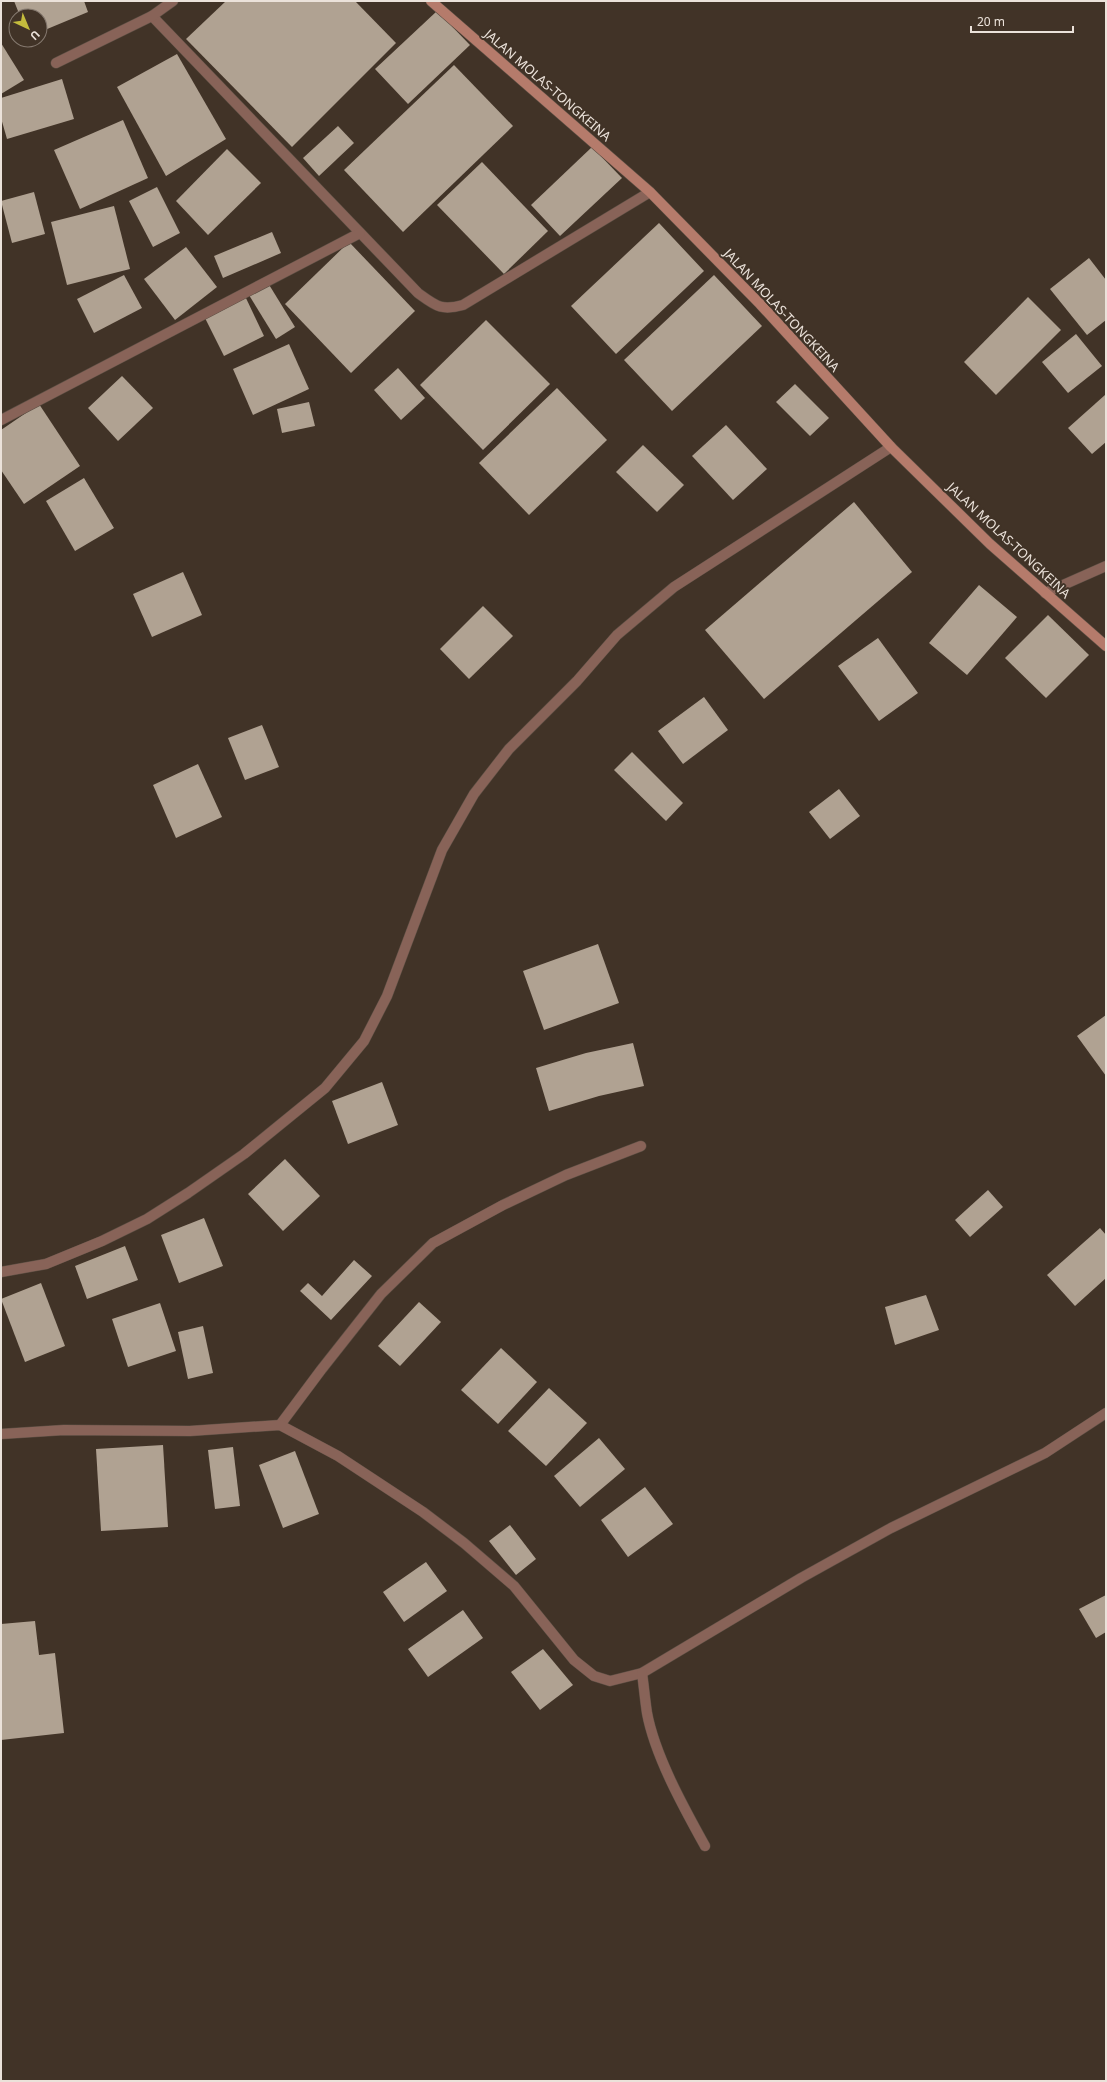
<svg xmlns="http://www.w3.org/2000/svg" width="1107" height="2082" viewBox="0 0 1107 2082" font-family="'Noto Sans',sans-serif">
<rect width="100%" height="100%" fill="#413327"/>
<g fill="#b0a292">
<path d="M14 1H84L88 12 40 32V16H20Z"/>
<path d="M226 1H355L396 43 292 147 186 39Z"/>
<path d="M437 11 470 45 408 104 375 69Z"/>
<path d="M1 43 24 80 1 94Z"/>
<path d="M177 54 226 139 166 176 117 87Z"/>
<path d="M454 65 513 126 403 232 344 170Z"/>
<path d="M62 79 74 119 7 139 1 118V98Z"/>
<path d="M123 120 148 178 80 209 54 150Z"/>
<path d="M338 126 354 143 319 176 303 158Z"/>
<path d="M592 147 622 178 560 236 531 205Z"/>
<path d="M227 149 261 183 208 235 176 201Z"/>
<path d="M482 162 548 231 504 274 437 205Z"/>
<path d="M157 187 180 233 153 247 129 201Z"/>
<path d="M34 192 45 234 12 243 1 201Z"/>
<path d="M114 206 130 269 67 285 51 222Z"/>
<path d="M659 223 704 271 616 354 571 306Z"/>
<path d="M272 232 281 253 223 278 214 256Z"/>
<path d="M349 242 415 311 351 373 285 304Z"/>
<path d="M186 247 217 287 175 320 144 279Z"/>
<path d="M1089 258 1106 280V320L1087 335 1050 289Z"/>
<path d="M124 275 142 308 94 333 77 299Z"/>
<path d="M714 275 762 326 672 411 624 360Z"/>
<path d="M268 283 295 327 276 339 249 295Z"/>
<path d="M245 296 264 336 224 356 204 316Z"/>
<path d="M1028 297 1061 330 996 395 964 362Z"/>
<path d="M486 320 550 384 483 450 420 385Z"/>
<path d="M1076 334 1102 366 1068 393 1042 362Z"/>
<path d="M289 344 309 389 253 415 233 369Z"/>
<path d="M398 368 425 398 401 420 374 390Z"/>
<path d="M122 376 153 408 118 441 88 408Z"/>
<path d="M795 384 829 418 810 436 776 402Z"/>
<path d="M557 388 607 440 529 515 479 463Z"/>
<path d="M1105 395 1106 442 1092 454 1068 428Z"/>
<path d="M309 402 315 426 282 433 277 409Z"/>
<path d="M39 404 80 466 24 504 1 470V430Z"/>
<path d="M726 425 767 469 733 500 692 456Z"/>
<path d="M643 445 684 485 657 512 616 472Z"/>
<path d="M84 478 114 528 75 551 46 501Z"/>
<path d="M854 502 912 572 764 699 705 630Z"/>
<path d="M183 572 202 615 152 637 133 594Z"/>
<path d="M979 585 1017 617 967 675 929 643Z"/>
<path d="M483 606 513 636 469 679 440 649Z"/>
<path d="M1048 615 1089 655 1046 698 1005 658Z"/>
<path d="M878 638 918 693 879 721 838 666Z"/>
<path d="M704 697 728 730 683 764 658 731Z"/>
<path d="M262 725 279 767 245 780 228 738Z"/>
<path d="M632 752 683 803 666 821 614 770Z"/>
<path d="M198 764 222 817 176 838 153 785Z"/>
<path d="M839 789 860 816 830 839 809 812Z"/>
<path d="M598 944 619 1003 544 1030 523 971Z"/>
<path d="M1106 1015V1076L1077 1036Z"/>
<path d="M633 1043 644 1086 599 1096 549 1111 536 1068 586 1053Z"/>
<path d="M382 1082 398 1125 348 1144 332 1101Z"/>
<path d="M285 1159 320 1196 283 1231 248 1194Z"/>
<path d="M988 1190 1003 1207 970 1237 955 1220Z"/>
<path d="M204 1218 223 1266 179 1283 161 1235Z"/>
<path d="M1100 1228 1106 1235V1278L1075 1306 1047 1275Z"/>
<path d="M125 1246 138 1280 87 1299 75 1266Z"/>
<path d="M354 1260 372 1276 331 1320 300 1291 308 1283 322 1296Z"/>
<path d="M41 1283 65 1346 25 1362 1 1299Z"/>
<path d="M926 1295 939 1330 895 1345 885 1307Z"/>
<path d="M419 1302 441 1322 400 1366 378 1346Z"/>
<path d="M160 1303 176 1351 128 1367 112 1319Z"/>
<path d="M203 1326 213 1373 188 1379 178 1332Z"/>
<path d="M501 1348 537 1382 498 1424 461 1390Z"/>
<path d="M549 1388 587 1423 546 1466 508 1431Z"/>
<path d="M599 1438 625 1469 580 1507 554 1476Z"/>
<path d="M163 1445 168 1527 101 1531 96 1449Z"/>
<path d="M233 1447 240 1506 215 1509 208 1450Z"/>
<path d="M295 1451 319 1514 283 1528 259 1465Z"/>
<path d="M645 1487 673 1524 628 1557 601 1520Z"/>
<path d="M510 1525 536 1559 516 1575 489 1541Z"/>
<path d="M426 1562 447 1591 404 1622 383 1592Z"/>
<path d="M1106 1595V1632L1096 1638 1079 1609Z"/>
<path d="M463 1610 483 1638 428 1677 408 1649Z"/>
<path d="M35 1621 39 1655 55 1653 64 1733 1 1740V1624Z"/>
<path d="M543 1649 573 1685 540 1710 511 1672Z"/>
</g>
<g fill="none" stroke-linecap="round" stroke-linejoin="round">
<defs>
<g id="minor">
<path d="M152 16 418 293C436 306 441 311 463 305L650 192"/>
<path d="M56 63 152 16 173 1"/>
<path d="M1 420 360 233"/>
<path d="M1045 593 1106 566"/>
<path d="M1 1272 46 1264 102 1241 147 1219 188 1193 244 1154 325 1088 364 1041 387 996 442 850 474 794 509 749 577 681 617 635 674 587 891 447"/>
<path d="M280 1425 321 1370 381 1294 433 1243 503 1205 566 1175 641 1146"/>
<path d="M1 1434 64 1430 190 1431 280 1425 338 1456 423 1512 464 1543 514 1586 574 1660 594 1676 610 1681 642 1673 801 1578 891 1528 1045 1453 1106 1413"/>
<path d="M642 1673C644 1687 645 1700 647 1713 655 1756 684 1808 705 1846"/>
</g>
<path id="secondary" d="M431 1 650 192 760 304 891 447 990 544 1106 646"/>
</defs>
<use href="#minor" stroke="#5c4f44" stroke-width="11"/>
<use href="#secondary" stroke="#5c4f44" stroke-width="11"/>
<use href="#minor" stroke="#886358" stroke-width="10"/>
<use href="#secondary" stroke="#b57b6b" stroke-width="10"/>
</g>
<g text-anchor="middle" stroke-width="4" stroke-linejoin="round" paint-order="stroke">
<g font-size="13" fill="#ebe2da" stroke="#413327">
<text transform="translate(548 85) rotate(41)" y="5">JALAN MOLAS-TONGKEINA</text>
<text transform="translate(782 310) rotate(47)" y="5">JALAN MOLAS-TONGKEINA</text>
<text transform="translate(1009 540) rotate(43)" y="5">JALAN MOLAS-TONGKEINA</text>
</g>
</g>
<rect width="1107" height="2082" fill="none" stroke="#ebe2da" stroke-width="4"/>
<g transform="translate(28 28) rotate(136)"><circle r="19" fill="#413327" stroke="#85796f"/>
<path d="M0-3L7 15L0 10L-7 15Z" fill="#c4bc3d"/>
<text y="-6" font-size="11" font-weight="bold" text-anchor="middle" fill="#ebe2da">U</text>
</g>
<path d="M971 26v6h102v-6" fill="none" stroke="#ebe2da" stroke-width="2"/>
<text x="977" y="26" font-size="12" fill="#ebe2da" stroke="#413327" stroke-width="3" paint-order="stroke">20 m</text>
</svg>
